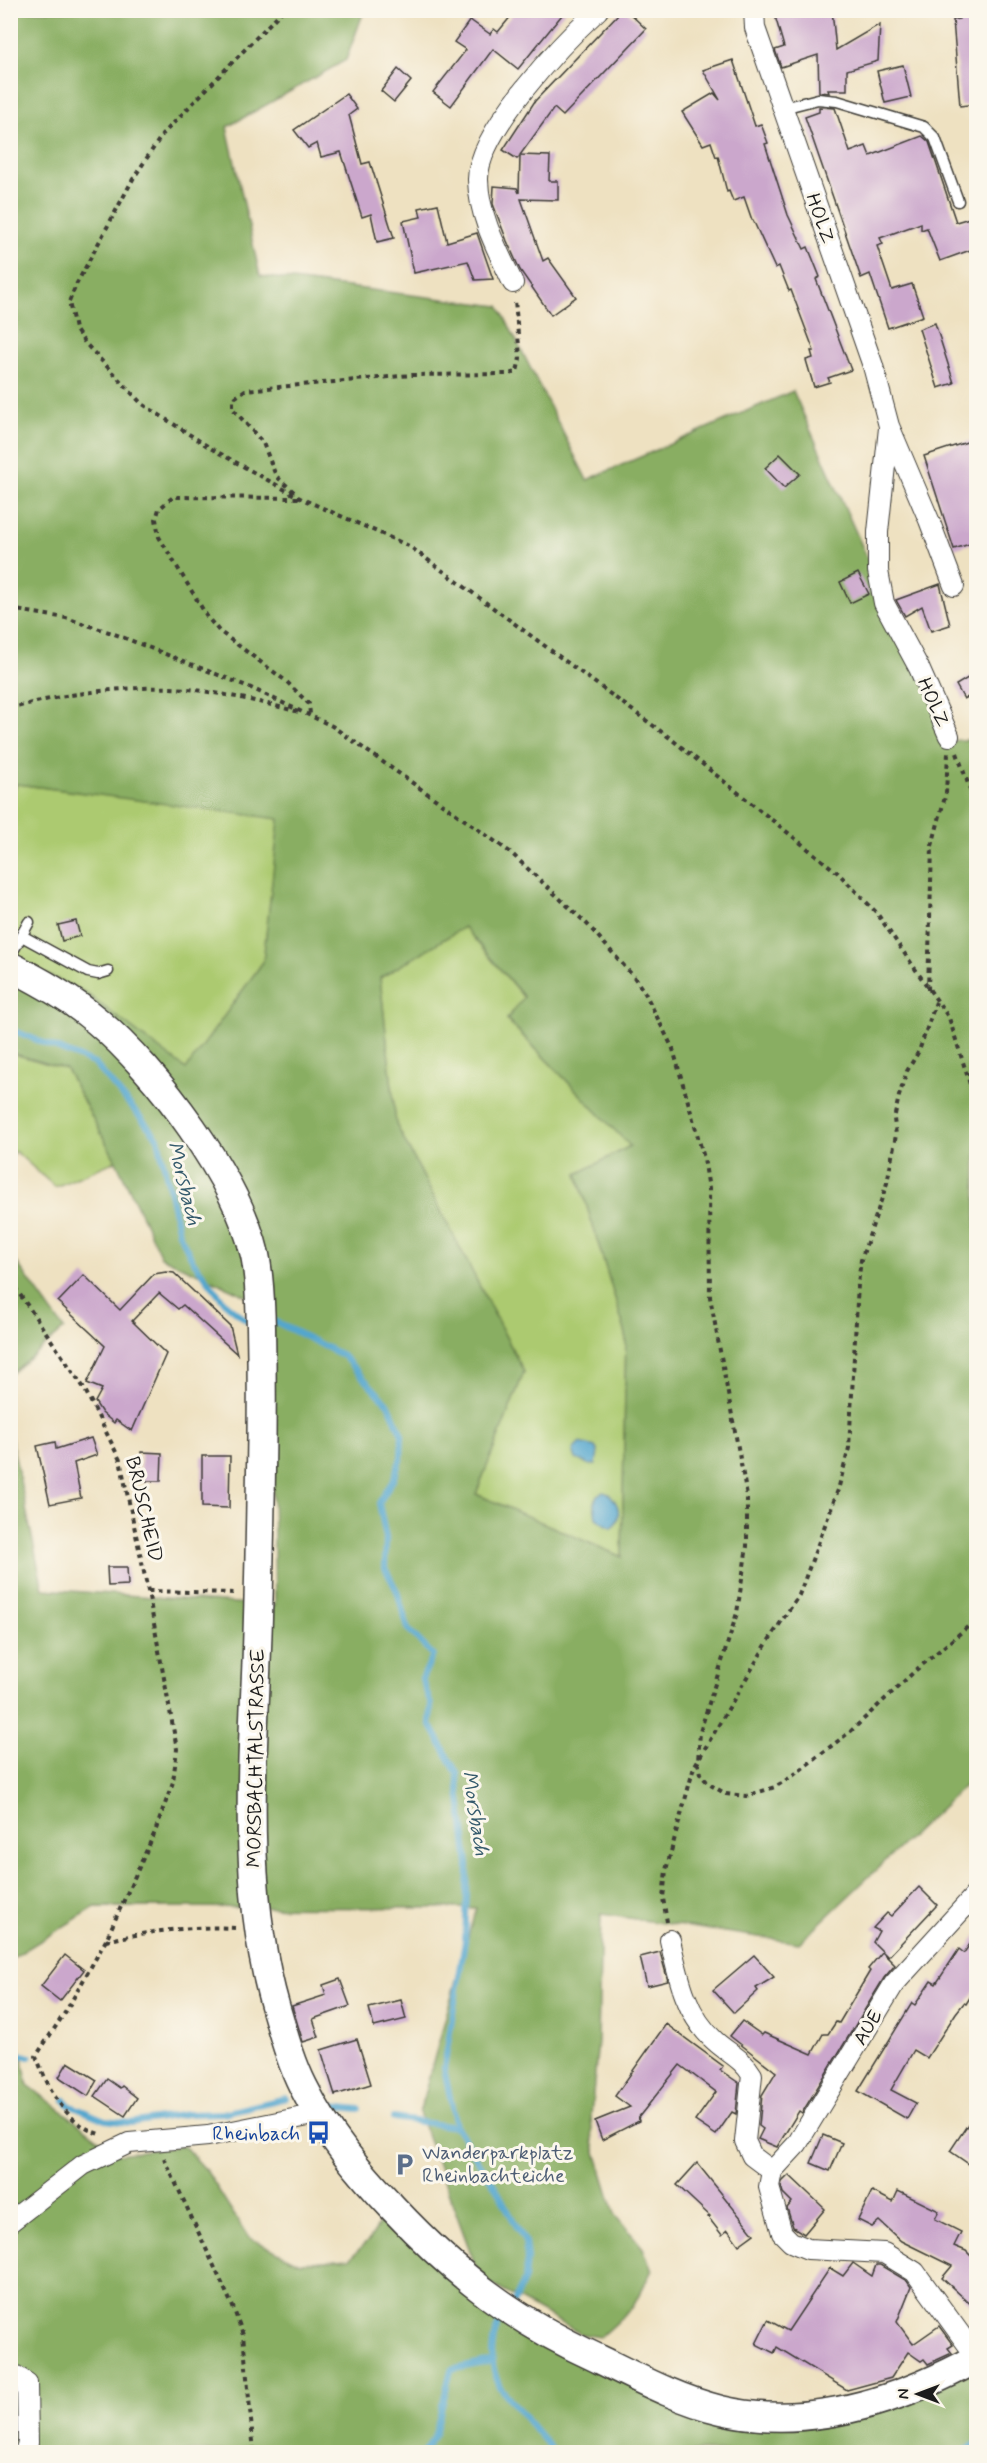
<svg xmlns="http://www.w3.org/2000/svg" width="987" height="2463" viewBox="0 0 987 2463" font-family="Mynerve,sans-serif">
<rect width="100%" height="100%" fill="#fbf7ec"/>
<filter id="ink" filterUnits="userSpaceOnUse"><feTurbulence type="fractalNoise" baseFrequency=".0167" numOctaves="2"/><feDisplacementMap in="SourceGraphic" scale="12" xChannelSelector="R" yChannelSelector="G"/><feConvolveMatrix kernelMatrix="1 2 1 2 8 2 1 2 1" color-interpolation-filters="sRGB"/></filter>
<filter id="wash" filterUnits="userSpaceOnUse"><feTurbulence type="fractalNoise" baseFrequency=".008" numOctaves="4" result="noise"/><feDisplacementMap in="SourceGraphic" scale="24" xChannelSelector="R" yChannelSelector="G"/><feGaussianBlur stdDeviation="1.35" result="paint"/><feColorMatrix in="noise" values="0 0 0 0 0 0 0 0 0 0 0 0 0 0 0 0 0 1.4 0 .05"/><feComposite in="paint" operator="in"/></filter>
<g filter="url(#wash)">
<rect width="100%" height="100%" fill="#eee1c1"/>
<g fill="#acca70" stroke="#647346" stroke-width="1.5">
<path d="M17 784 280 818 263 962 186 1070 84 992 11 958 10 802Z"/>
<path d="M464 926 524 998 507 1020 631 1146 577 1174 626 1334 622 1557 476 1494 524 1372 396 1124 380 978Z"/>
<path d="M11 1053 66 1069 116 1161 55 1187 15 1151 11 1156Z"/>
</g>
<g fill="#89ae62" stroke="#52653f" stroke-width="1.5" fill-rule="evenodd">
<path d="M11 11H364L346 60 227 127 260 276 499 306 587 480 793 391 949 741 976 739V1775L799 1943 601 1914 598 2041 591 2116 593 2142 615 2214 643 2248 652 2270 633 2307 600 2337 581 2334 480 2278 419 2113 476 1908 95 1907 11 1959 10 1433 43 1589 275 1606 270 1307 161 1257 116 1161 66 1069 11 1053V958L84 992 186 1069 263 962 279 819 17 784 11 786ZM464 927 524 997 507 1019 630 1146 577 1174 626 1334 622 1557 476 1494 524 1372 396 1124 380 978Z"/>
<path d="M10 1253 64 1329 11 1374H10Z"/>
<path d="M19 2044 28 2085 119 2154 184 2146 206 2170 248 2237 300 2263 349 2259 370 2239 384 2215 467 2293 755 2423 976 2364V2452H11L10 2047Z"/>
</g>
<g fill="#52a6ce" stroke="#376175" stroke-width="1.5">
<path d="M580 1443 595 1447 598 1452 596 1464 590 1465 576 1459 573 1450Z"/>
<path d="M603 1492 609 1494C619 1503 623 1517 612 1528L596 1518 594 1504 597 1495Z"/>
</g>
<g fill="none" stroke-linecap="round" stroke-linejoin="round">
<g stroke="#52a6ce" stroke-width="6">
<path d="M10 1029 95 1064 158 1138 179 1233 193 1261 225 1303 246 1320H254"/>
<path d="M270 1319 342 1355 389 1405 402 1435 401 1458 393 1480 379 1503 386 1538 385 1568 397 1591 408 1629 433 1655 422 1679 431 1705 430 1724 457 1773 468 1865 465 1941 444 2068 456 2127 496 2188 525 2242 527 2259 525 2278 514 2302"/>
<path d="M10 2058 15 2053 30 2057"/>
<path d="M65 2100 69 2105 105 2120 130 2123 186 2114 223 2113 286 2098"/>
<path d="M332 2106 359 2109"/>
<path d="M393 2118 456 2127"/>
<path d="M504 2315C489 2336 489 2364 500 2387L554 2452"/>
<path d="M424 2452 435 2434 451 2370 492 2361"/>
<path d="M963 2452 976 2444"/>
</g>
</g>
<g id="blocks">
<g fill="#cba7cc">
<path d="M516 10H566L518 69 493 49 451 106 433 92 466 50 454 42 470 20 490 34 494 29 498 32Z"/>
<path d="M622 10H626L646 29 563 116 554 108 520 155 550 156 549 181H558V200L521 199 543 261 548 258 576 297 551 315 520 270 507 241 493 204 494 186 517 188 519 193 520 156 517 159 503 150 535 101Z"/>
<path d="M793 10H832L836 50 880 24 878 61 847 70V90H828L829 93 819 92 818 55 781 67 775 50 784 47 775 16Z"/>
<path d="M957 10H976V104L960 106 953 20 959 19Z"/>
<path d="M733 60 755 126 761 124 768 143 765 144 788 215 804 249 808 247 820 277 816 279 851 370 828 378 830 382 814 387 806 360 813 358 811 351H814L791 290 789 291 779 266 775 268 753 220H752L744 197 733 201 729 191 727 192 718 156 716 157 711 142 703 145 682 112 714 93 720 100 703 70Z"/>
<path d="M903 65 911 97 885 103 877 71Z"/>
<path d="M398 69 411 81 394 102 381 91Z"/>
<path d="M346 94 357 109 349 115 362 164 370 162 394 238 377 242 371 214 362 217 341 152 321 157 317 143 308 148 294 130Z"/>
<path d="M819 107 835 108 850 152 866 146 870 156 922 136 929 142 956 222 976 216V248L940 261 927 228 921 230V223L880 238 883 244 877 246 892 290 912 284 923 316 888 328 870 274 861 278 805 117 819 112Z"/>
<path d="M438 204 447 242 477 233 493 279 475 280 468 261 414 273 403 221 421 217 419 208Z"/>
<path d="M935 323 954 383 938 388 919 329Z"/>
<path d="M976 439V542L954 549 924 456Z"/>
<path d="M780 454 800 474 784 488 765 468Z"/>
<path d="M858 573 869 594 850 603 840 582Z"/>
<path d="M940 584 950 625 931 631 922 606 905 616 896 600Z"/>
<path d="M976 673V693L964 699 956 685Z"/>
<path d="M76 921 80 936 62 941 58 925Z"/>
<path d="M166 1272 174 1273 230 1326 237 1354 183 1305 178 1309 159 1293 132 1321 166 1354 132 1431 116 1420 114 1423 102 1413 95 1402 102 1389 87 1383 105 1346 58 1302 84 1275 120 1310 154 1274Z"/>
<path d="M91 1438 97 1455 74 1463 81 1498 50 1504 37 1446 55 1442 56 1449Z"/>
<path d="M141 1452 162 1453 161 1481H141Z"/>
<path d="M202 1456H230L229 1508 202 1507Z"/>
<path d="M107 1567H127L128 1585 108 1586Z"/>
<path d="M919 1887 937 1905 888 1957 873 1942 879 1931 873 1928 887 1913 891 1916Z"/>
<path d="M976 1935V1988L966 2004 964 2003 956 2013 927 2058 914 2050 891 2090 916 2103 907 2119 858 2091 912 2003 915 2005 931 1981 936 1984 959 1949 964 1953Z"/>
<path d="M660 1952 668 1981 647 1986 640 1957Z"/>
<path d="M882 1952 895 1965 884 1978 802 2113 799 2111 777 2147 758 2139 763 2129 759 2126 762 2095 776 2072 730 2036 742 2021 762 2035 764 2033 812 2054 823 2034H828L836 2022 839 2023 870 1971 868 1969Z"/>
<path d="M65 1955 84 1970 60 2001 41 1986Z"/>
<path d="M754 1955 774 1977 756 1988 758 1991 734 2013 713 1990Z"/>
<path d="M340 1979 350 2006 313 2019 319 2037 303 2042 292 2006 326 1995 323 1985Z"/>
<path d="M401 2000 406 2019 374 2027 369 2008Z"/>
<path d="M666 2024 723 2066 720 2070 739 2083 736 2114 732 2112 716 2135 695 2121 716 2092 680 2065 638 2118 639 2121 602 2140 595 2121 630 2107 615 2096Z"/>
<path d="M357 2039 371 2084 335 2095 321 2050Z"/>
<path d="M68 2062 97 2080 88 2096 59 2077Z"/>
<path d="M107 2079 120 2088 122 2086 137 2098 125 2116 95 2096Z"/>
<path d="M976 2112V2169L950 2151Z"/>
<path d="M823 2135 842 2143 830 2171 811 2163Z"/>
<path d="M697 2163 754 2234 739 2245 728 2230 722 2235 708 2217 710 2216 677 2185Z"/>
<path d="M789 2175 825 2209 804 2234 793 2227 787 2208 792 2202 783 2193 781 2186 782 2182Z"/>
<path d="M872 2191 893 2202 898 2191 939 2211 935 2219 961 2232 954 2246 966 2251 976 2261V2309L942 2278 952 2266 901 2241 879 2221 872 2227 858 2220Z"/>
<path d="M853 2263 872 2276 876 2265H880L907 2281 911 2287 897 2322 913 2344 939 2326 953 2345 948 2348 952 2353 928 2364 924 2359 921 2361 908 2352 891 2378 847 2390 777 2347 774 2353 756 2344 768 2320 788 2331 830 2268 843 2276Z"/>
</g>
</g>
</g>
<g filter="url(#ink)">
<use href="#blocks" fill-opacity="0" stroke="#3c3a35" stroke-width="1.5"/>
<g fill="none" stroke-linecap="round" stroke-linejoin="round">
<defs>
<g id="service">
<path d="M783 108 818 99 837 101 924 127 935 138 958 201"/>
<path d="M22 936 88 972 98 974 108 971"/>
<path d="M10 956 29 922"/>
</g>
<g id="minor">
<path d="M754 10 755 28 873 366 889 426 929 520 954 586"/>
<path d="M513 283C498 251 479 217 478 180 477 132 563 42 598 10"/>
<path d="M889 428 878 532V571L884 603 919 668 949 736"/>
<path d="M976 1894 894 1984 797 2144 772 2171 769 2187 782 2233 791 2242 808 2249 884 2253 915 2272 976 2356"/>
<path d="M670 1940C678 1976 686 2016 715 2041 728 2053 743 2059 752 2075L745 2141 752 2156 772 2171"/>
<path d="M10 2222 83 2165 129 2143 208 2136 318 2114"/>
<path d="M10 2372 27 2383 28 2443 25 2452"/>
</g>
<path id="secondary" d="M10 966C41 982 70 998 97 1021 157 1071 237 1178 255 1255 260 1279 260 1303 261 1327 262 1374 262 1422 261 1470 260 1538 259 1606 256 1674 251 1788 244 1899 276 2009 284 2036 291 2062 303 2086 326 2133 359 2172 394 2209 458 2277 514 2320 599 2359 638 2378 679 2400 721 2410 809 2431 900 2400 976 2359"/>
</defs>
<use href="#service" stroke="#3c3a35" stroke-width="13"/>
<use href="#minor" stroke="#3c3a35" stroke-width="22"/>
<use href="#secondary" stroke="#3c3a35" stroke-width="31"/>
<g stroke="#3c3a35" stroke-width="4" stroke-dasharray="4.5 4.5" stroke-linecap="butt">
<path d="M283 10 162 135 133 179 76 285 69 302 75 329 85 343 141 403 212 449 300 498 409 546 670 738 838 873 876 912 949 1018 976 1103"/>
<path d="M294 492 276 476 263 443 233 409V399L245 390 412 375 508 374 517 372 520 358 515 300"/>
<path d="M298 498 173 497 159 509 156 519 159 537 208 618 219 631 286 681 309 704 310 714"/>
<path d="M10 609 66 618 112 633 249 687 332 726 510 852 587 924 634 977 645 993 673 1049 704 1158 709 1189 710 1297 747 1496V1546L737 1613 700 1732 698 1761 700 1774 709 1784 726 1794 746 1796 775 1787 791 1777 851 1731 916 1670 976 1620"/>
<path d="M10 709C61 693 143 683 196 690 231 695 265 703 299 712"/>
<path d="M957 753 976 806"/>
<path d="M928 990 932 846 946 793 948 753"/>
<path d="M10 1280 84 1388 120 1460 148 1591 177 1749 173 1782 155 1832 105 1942 66 2011 36 2056C49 2089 64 2123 102 2135"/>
<path d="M148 1591 235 1593"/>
<path d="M667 1922 663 1898 666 1870 694 1767 767 1643 799 1595 838 1490 849 1448 858 1284 861 1260 887 1183 896 1135 894 1119 899 1096 907 1071 919 1051 936 1002"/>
<path d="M106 1941C149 1931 190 1926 235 1928"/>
<path d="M164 2158 233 2307 243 2335 254 2452"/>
</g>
<use href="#service" stroke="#fff" stroke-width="10"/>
<use href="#minor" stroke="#fff" stroke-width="20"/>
<use href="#secondary" stroke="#fff" stroke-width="28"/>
</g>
</g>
<defs>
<symbol id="bus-bare" viewBox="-9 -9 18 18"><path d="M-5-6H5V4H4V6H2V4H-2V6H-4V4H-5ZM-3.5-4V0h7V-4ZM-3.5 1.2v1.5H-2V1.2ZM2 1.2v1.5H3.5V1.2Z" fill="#1a4fb4" stroke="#fbf7ec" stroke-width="2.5" paint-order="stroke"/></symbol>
<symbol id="parking-bare" viewBox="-9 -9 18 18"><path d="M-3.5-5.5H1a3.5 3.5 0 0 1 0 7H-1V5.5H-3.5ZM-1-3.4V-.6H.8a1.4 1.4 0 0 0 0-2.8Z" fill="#5c6f8a" stroke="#fbf7ec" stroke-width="2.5" paint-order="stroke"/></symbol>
</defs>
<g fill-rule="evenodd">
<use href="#bus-bare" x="302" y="2116" width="33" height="33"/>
<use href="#parking-bare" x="388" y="2148" width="33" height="33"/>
</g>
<g text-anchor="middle" stroke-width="6" stroke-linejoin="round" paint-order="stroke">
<g font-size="20" fill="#1c1c1c" stroke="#fbf7ec">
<text transform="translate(821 218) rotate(71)" y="7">HOLZ</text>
<text transform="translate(934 702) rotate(66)" y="7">HOLZ</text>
<text transform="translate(145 1509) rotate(77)" y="7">BRUSCHEID</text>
<text transform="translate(255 1758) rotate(-89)" y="7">MORSBACHTALSTRASSE</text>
<text transform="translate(867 2027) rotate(-59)" y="7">AUE</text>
</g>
<g font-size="20" fill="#164399" stroke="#fbf7ec" text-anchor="end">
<text x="300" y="2140">Rheinbach</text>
</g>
<g font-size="20" fill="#4e5e75" stroke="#fbf7ec" text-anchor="start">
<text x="422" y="2159">Wanderparkplatz<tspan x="422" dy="23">Rheinbachteiche</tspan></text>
</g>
<g font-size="21" font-style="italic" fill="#345a6c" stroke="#fbf7ec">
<text transform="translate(185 1183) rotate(76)" y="7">Morsbach</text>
<text transform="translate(476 1813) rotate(81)" y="7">Morsbach</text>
</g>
</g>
<rect width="987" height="2463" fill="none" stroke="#fbf7ec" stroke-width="36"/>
<g transform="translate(918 2394) rotate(270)" stroke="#fbf7ec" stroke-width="4.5" paint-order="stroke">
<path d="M0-4.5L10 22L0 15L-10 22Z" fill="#1c1c1c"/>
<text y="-9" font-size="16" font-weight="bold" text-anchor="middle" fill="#1c1c1c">N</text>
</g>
</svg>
